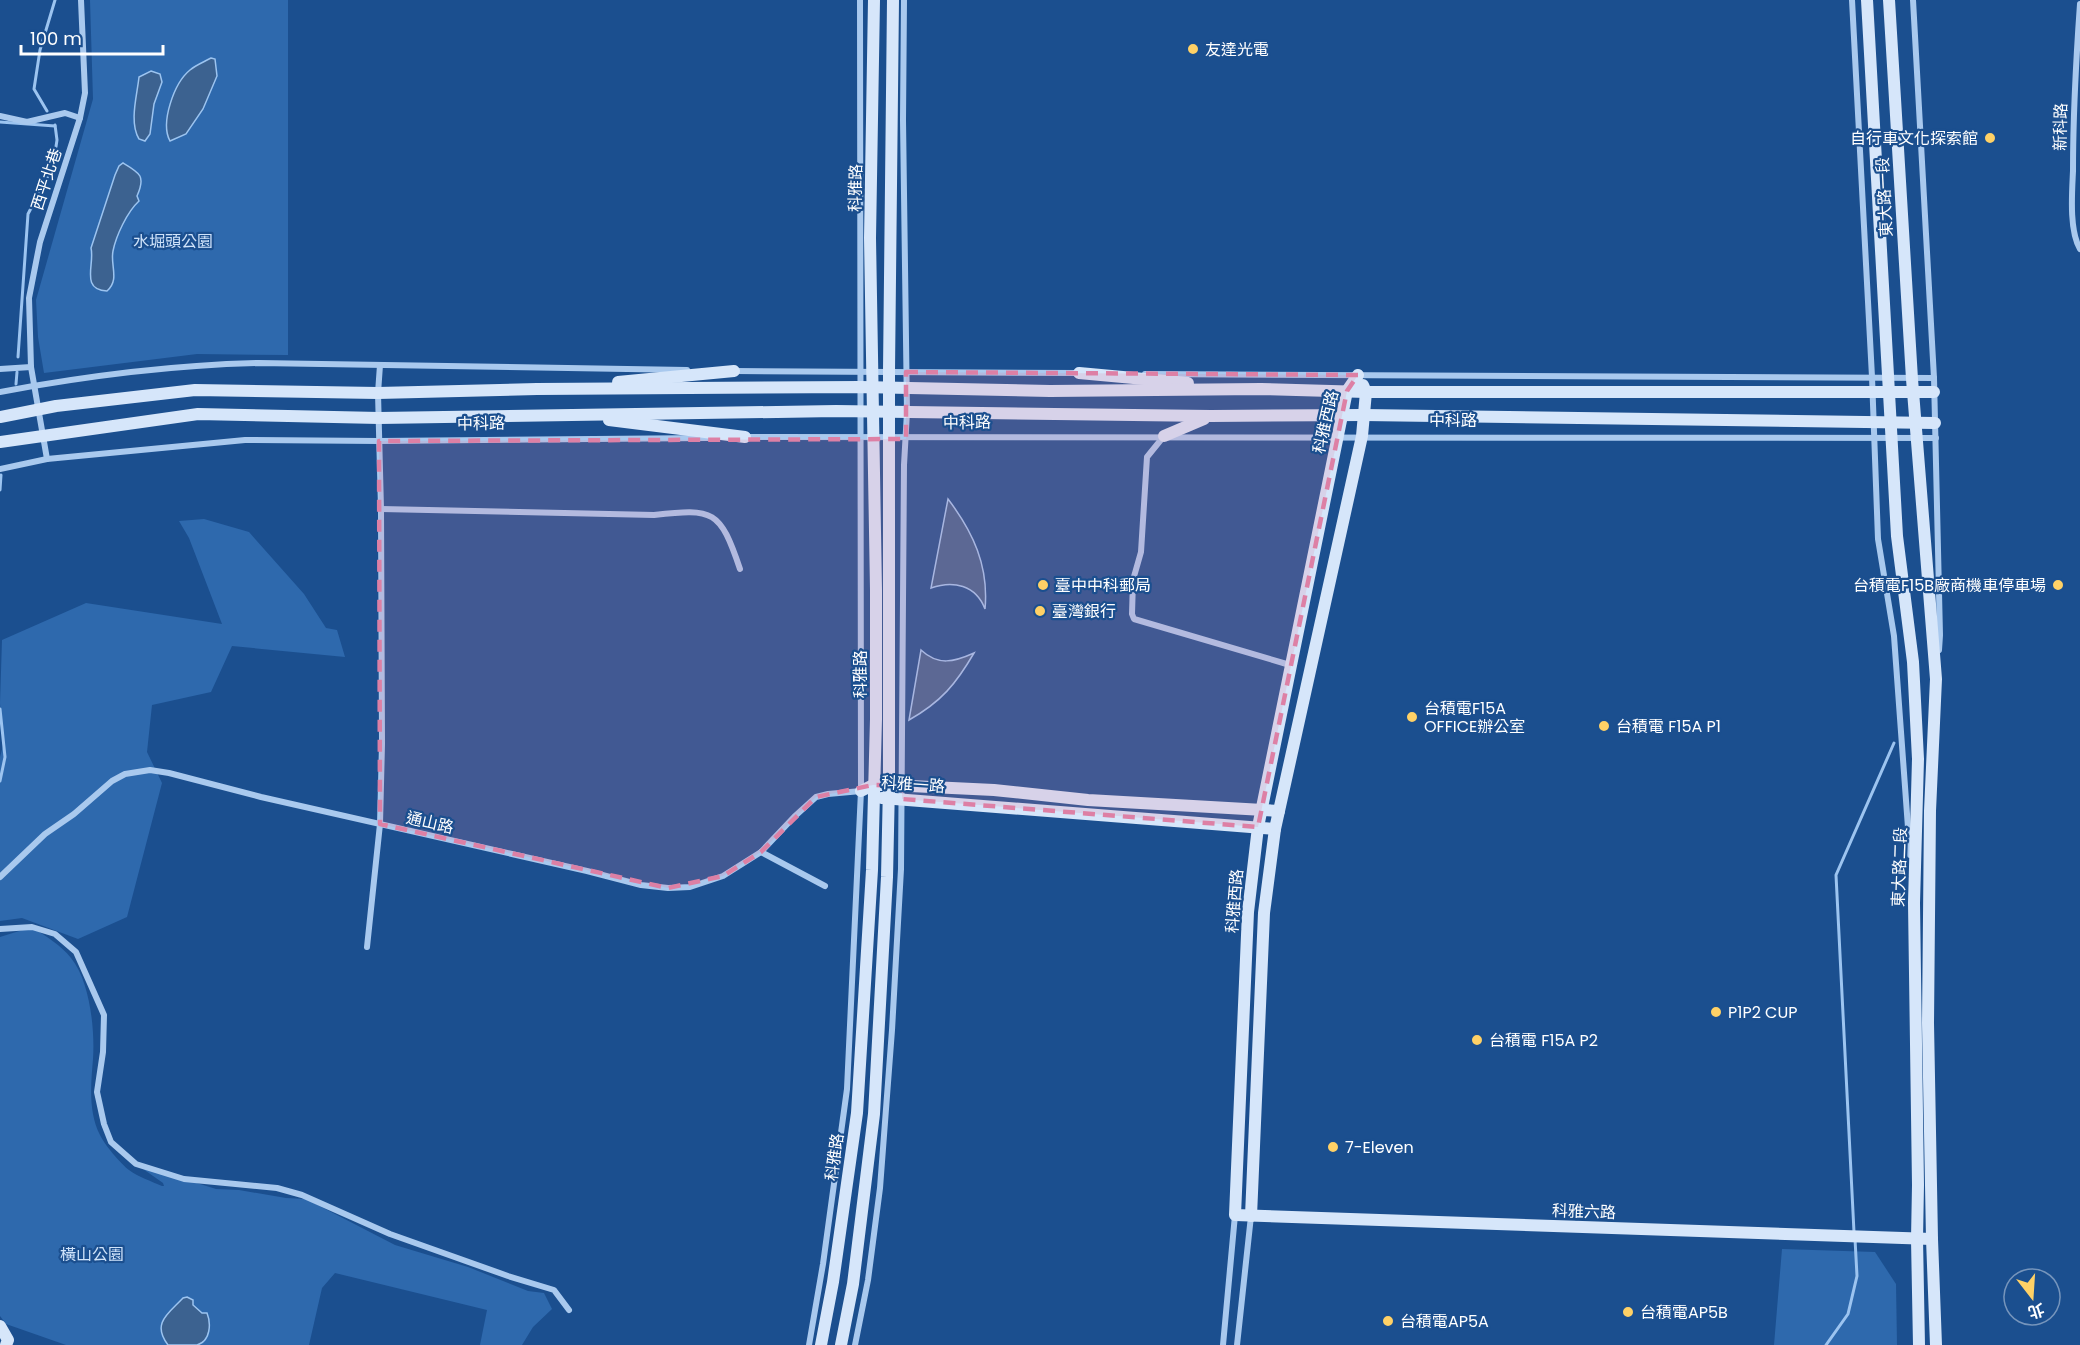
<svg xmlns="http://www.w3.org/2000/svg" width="2080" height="1345" viewBox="0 0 2080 1345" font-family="Poppins,'Noto Sans TC',sans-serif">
<rect width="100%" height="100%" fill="#1b4f8f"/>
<g fill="#2e69ad">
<path d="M90 0H288V355L197 354 44 373 38 337 36 300 93 99Z"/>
<path d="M204 519 249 532 304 594 326 628 337 630 345 657 232 646 211 692 152 705 147 752 162 783 127 917 78 939 22 918 0 921V757L3 746 0 703 2 640 86 603 222 624 189 538 179 521Z"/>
<path d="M32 927C45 936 61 945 71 958 90 981 95 1030 93 1059 91 1083 88 1112 100 1135 104 1144 121 1164 129 1170 138 1177 151 1181 162 1186H164L163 1183 136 1164 216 1189 239 1190 286 1198 306 1199 395 1245 468 1267 528 1291 544 1293 552 1309 533 1327 522 1345H480L487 1310 335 1273 322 1288 309 1345H66L6 1324 0 1316V937Z"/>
<path d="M1782 1249 1875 1252 1896 1284 1897 1345H1774Z"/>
</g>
<g fill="#3c6290" stroke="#9cc4f0" stroke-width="1.5">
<path d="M211 58 215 59 217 76 203 109 186 134 170 141C160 123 174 83 190 70 196 65 204 62 211 58Z"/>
<path d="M151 71 160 74 162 82 154 104 150 134 145 141 139 139C129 122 137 96 139 77Z"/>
<path d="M123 163C140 173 146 176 137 196L139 201C127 212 116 236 113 251 110 265 120 280 107 291 80 290 95 264 91 248L115 175 119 166Z"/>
<path d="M948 499C973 532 989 566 985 609 976 585 953 580 931 588Z"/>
<path d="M921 650C938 666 954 662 974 653 956 684 941 702 909 720Z"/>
<path d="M187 1297 193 1300V1305L202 1313H207C211 1323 211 1341 197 1345 189 1345 176 1345 168 1345 151 1323 169 1313 183 1298Z"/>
</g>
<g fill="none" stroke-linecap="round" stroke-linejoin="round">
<g stroke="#9cc4f0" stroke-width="3">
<path d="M47 111 34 89 40 50 55 0"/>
<path d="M0 122 55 126"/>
<path d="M18 357 28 214 53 166 57 140 55 125"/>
<path d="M16 384 17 372"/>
<path d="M0 490 1 475"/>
<path d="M0 709 5 757 0 781"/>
<path d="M1854 1232 1836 875 1894 743"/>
<path d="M1826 1345 1848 1314 1857 1276 1855 1239"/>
</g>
<g stroke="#a9c9ee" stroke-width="6">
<path d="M1852 0 1872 377 1878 539 1894 636 1910 855"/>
<path d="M1913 0 1934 378 1940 635 1939 650"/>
<path d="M2080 4C2076 60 2073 115 2073 171 2072 193 2069 230 2080 249"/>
<path d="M0 116 27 122 65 113 80 118"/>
<path d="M0 369 31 367"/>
<path d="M734 371 1080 373"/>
<path d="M1145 374 1934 378"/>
<path d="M0 392C86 376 172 365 259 363L687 370"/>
<path d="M1164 436 1147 457 1141 552 1133 580 1132 614 1134 619 1290 665"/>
<path d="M743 437 1936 438"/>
<path d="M47 459 31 367 29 298 40 242 80 118 85 93 81 0"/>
<path d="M0 469 47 459 245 440 379 441 708 438"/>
<path d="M381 509 654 515C714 508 720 510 740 569"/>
<path d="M761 852 825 886"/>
<path d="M0 877 45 834 74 814 112 781 125 774 150 770 169 773 261 797 587 871 641 885 668 888 690 887 723 876 761 852 794 817 816 797 828 794 861 791"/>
<path d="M0 929 32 927 55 934 76 952 104 1015 103 1052 97 1092 104 1124 111 1142 136 1164 184 1179 277 1188 302 1195 390 1234 508 1276 554 1290 569 1310"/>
<path d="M367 947 380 824 382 744 381 509 378 393 380 365"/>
<path d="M809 1345 823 1264 847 1089 861 791 860 0"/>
<path d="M855 1345 868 1280 880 1188 892 1030 901 869 904 465 907 412 903 120 904 0"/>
<path d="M1223 1345 1235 1215"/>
<path d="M1237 1345 1251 1216"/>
</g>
<g stroke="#d6e6fa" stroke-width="12">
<path d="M1867 0 1897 536 1913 662 1918 759 1914 903 1918 1185 1917 1239 1919 1345"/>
<path d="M1889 0 1912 379 1936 679 1930 811 1928 1023 1932 1239 1936 1345"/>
<path d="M1079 373 1188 383"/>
<path d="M1358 375 1347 391 1258 827 1248 912 1235 1215 1932 1239"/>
<path d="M618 382 734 371"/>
<path d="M0 417 56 406 195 390 378 393 537 389 861 387 1050 391 1261 389 1366 392H1934"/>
<path d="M609 420 745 437"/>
<path d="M1164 436 1204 419"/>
<path d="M0 442 198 414 379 418 836 411 1211 416 1364 415 1935 423"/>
<path d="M861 791 873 785H889L994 790 1088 800 1279 811"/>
<path d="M882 798 1275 829"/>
<path d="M1251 1216 1264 913 1275 829 1362 436 1366 392 1363 385"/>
<path d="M0 1326 8 1340 6 1345"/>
<path d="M821 1345 833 1282 857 1113 872 870 876 719V590L870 238 874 0"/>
<path d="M841 1345 853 1284 874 1114 887 877 889 785V371L893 0"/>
</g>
</g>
<path fill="#dd80a5" fill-opacity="0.2" stroke="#dd80a5" stroke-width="4.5" stroke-dasharray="12 8" stroke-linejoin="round" d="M906 372 1358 375 1347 391 1258 827 902 799V786L873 785 816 797 761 852 723 876 668 888 380 824 379 441 906 439Z"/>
<g fill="#ffd166" stroke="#1b4f8f" stroke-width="2">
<circle cx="1193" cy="49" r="6"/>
<circle cx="1990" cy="138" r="6"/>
<circle cx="1043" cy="585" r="6"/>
<circle cx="2058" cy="585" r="6"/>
<circle cx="1040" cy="611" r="6"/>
<circle cx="1412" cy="717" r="6"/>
<circle cx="1604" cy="726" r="6"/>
<circle cx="1716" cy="1012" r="6"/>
<circle cx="1477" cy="1040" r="6"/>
<circle cx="1333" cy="1147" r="6"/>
<circle cx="1628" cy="1312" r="6"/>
<circle cx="1388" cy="1321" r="6"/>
</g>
<g text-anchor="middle" stroke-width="4.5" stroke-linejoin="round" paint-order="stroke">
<g font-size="16" fill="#fff" stroke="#1b4f8f" text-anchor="start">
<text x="1205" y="55">友達光電</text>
<text x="1978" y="144" text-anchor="end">自行車文化探索館</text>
<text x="1055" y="591">臺中中科郵局</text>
<text x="2046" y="591" text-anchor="end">台積電F15B廠商機車停車場</text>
<text x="1052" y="617">臺灣銀行</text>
<text x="1424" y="714">台積電F15A<tspan x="1424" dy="18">OFFICE辦公室</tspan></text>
<text x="1616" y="732">台積電 F15A P1</text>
<text x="1728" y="1018">P1P2 CUP</text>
<text x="1489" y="1046">台積電 F15A P2</text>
<text x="1345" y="1153">7-Eleven</text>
<text x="1640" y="1318">台積電AP5B</text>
<text x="1400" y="1327">台積電AP5A</text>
</g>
<g font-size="16" fill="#fff" stroke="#1b4f8f">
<text transform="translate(2060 127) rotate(-89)" y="6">新科路</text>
<text transform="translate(46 179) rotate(-72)" y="6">西平北巷</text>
<text transform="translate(855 188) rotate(-89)" y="6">科雅路</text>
<text transform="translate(1884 197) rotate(-93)" y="6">東大路一段</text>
<text x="1453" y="426">中科路</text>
<text transform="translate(967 422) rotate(-1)" y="6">中科路</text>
<text transform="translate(1325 422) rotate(-77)" y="6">科雅西路</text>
<text transform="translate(481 423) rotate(-1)" y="6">中科路</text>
<text transform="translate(860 674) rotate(-90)" y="6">科雅路</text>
<text transform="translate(913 784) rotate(4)" y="6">科雅一路</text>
<text transform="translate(430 822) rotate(13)" y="6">通山路</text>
<text transform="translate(1899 867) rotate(-88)" y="6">東大路二段</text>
<text transform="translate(1234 901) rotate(-85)" y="6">科雅西路</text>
<text transform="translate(834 1157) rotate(-82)" y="6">科雅路</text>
<text transform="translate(1584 1211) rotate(2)" y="6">科雅六路</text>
</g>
<g font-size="16" fill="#cfe3fa" stroke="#1b4f8f">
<text x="173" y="247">水堀頭公園</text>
<text x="92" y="1260">橫山公園</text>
</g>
</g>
<g transform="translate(2032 1297) rotate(163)"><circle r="28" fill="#1b4f8f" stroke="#7695bc" stroke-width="1.5"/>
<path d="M0-4.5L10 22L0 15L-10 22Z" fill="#ffd166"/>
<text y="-9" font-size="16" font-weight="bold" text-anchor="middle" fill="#ffffff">北</text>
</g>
<path d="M21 45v9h142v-9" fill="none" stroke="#ffffff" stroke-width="3"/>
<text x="30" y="45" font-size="18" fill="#ffffff" stroke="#1b4f8f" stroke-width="4.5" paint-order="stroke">100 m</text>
</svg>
